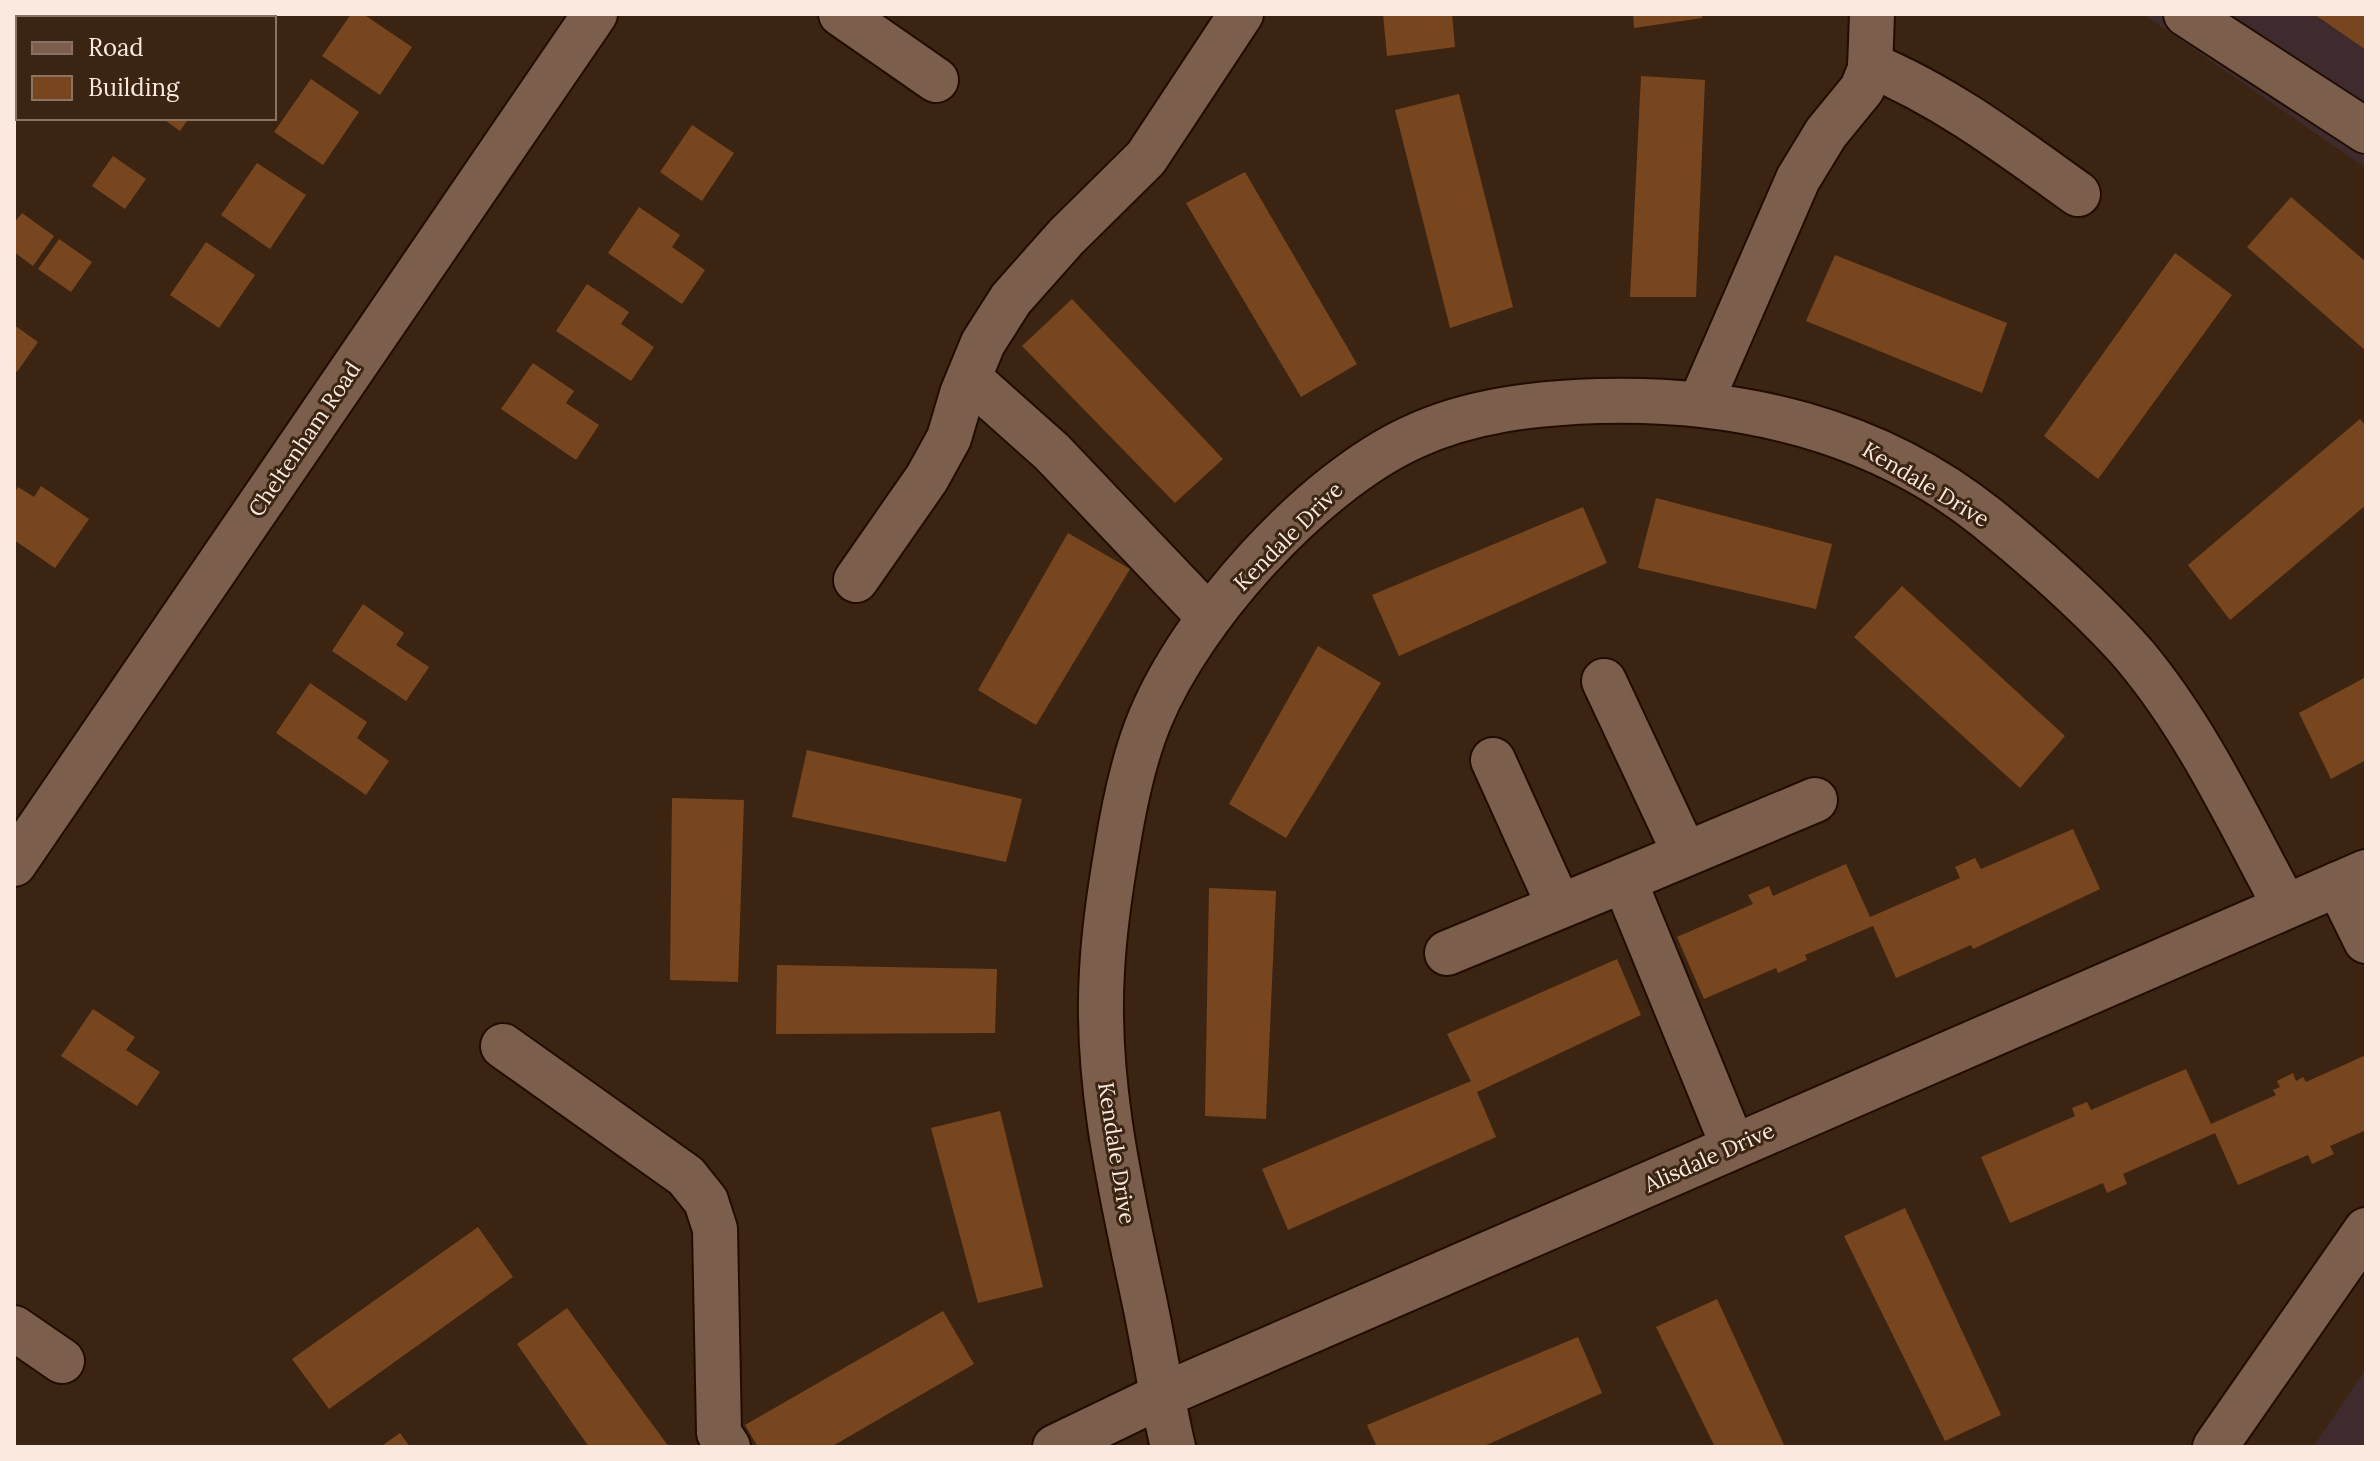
<svg xmlns="http://www.w3.org/2000/svg" width="2380" height="1461" viewBox="0 0 2380 1461" font-family="Lora,serif">
<rect width="100%" height="100%" fill="#3c2412"/>
<g fill="#3f2b2d">
<path d="M2143 14H2366V168Z"/>
<path d="M2366 1369V1447H2313Z"/>
</g>
<g fill="#78461e">
<path d="M210 14H233L239 18H207Z"/>
<path d="M351 14H363L412 47 380 95 322 56Z"/>
<path d="M1383 14H1452L1455 47 1387 56Z"/>
<path d="M1633 14H1702V18L1634 28Z"/>
<path d="M2314 14H2366V50Z"/>
<path d="M18 38V82L14 79V44Z"/>
<path d="M1641 76 1705 80 1696 297H1630Z"/>
<path d="M311 79 359 112 323 165 274 132Z"/>
<path d="M1459 94 1513 307 1450 328 1395 110Z"/>
<path d="M162 118H189L180 131Z"/>
<path d="M692 125 734 153 702 201 660 172Z"/>
<path d="M113 156 146 179 125 209 92 186Z"/>
<path d="M257 163 306 195 270 249 221 215Z"/>
<path d="M1245 172 1357 364 1301 397 1186 203Z"/>
<path d="M2291 197 2366 262V351L2247 247Z"/>
<path d="M639 207 680 235 672 247 705 270 682 304 608 253Z"/>
<path d="M22 213 54 236 33 266 14 252V223Z"/>
<path d="M59 239 92 262 71 292 38 269Z"/>
<path d="M206 242 255 275 219 328 170 295Z"/>
<path d="M2175 253 2232 295 2098 479 2044 436Z"/>
<path d="M1835 255 2007 323 1982 393 1806 321Z"/>
<path d="M587 284 629 312 621 324 654 347 631 381 556 331Z"/>
<path d="M1072 299 1223 459 1175 503 1022 346Z"/>
<path d="M14 325 38 342 17 372 14 370Z"/>
<path d="M533 363 574 391 566 403 599 425 576 460 501 409Z"/>
<path d="M2360 419 2366 426V505L2230 620 2188 565Z"/>
<path d="M41 486 89 519 55 568 14 540V494L18 487 34 497Z"/>
<path d="M1656 498 1832 544 1816 609 1638 568Z"/>
<path d="M1583 507 1607 563 1399 656 1372 595Z"/>
<path d="M1068 533 1130 569 1036 725 978 690Z"/>
<path d="M1902 586 2065 736 2020 788 1854 637Z"/>
<path d="M363 604 404 633 396 645 429 667 406 701 332 651Z"/>
<path d="M1318 646 1381 683 1286 838 1229 804Z"/>
<path d="M2366 677V760L2331 779 2299 713Z"/>
<path d="M310 683 367 722 357 738 389 761 366 795 276 733Z"/>
<path d="M807 750 1022 799 1006 862 792 817Z"/>
<path d="M672 798 744 800 738 982 670 980Z"/>
<path d="M2073 829 2100 889 1973 949 1971 945 1896 978 1873 926 1805 955 1807 960 1778 973 1776 968 1704 999 1677 937 1753 904 1748 895 1769 886 1773 896 1846 864 1870 917 1960 878 1955 867 1975 858 1981 869Z"/>
<path d="M1209 888 1276 891 1266 1119 1205 1116Z"/>
<path d="M1617 959 1641 1015 1477 1092 1496 1137 1288 1230 1262 1169 1471 1081 1447 1034Z"/>
<path d="M777 965 997 969 995 1033 776 1034Z"/>
<path d="M93 1009 135 1037 126 1050 160 1072 137 1106 61 1056Z"/>
<path d="M2366 1055V1130L2330 1146 2334 1154 2312 1164 2308 1155 2238 1185 2215 1133 2123 1174 2127 1184 2107 1193 2103 1183 2010 1223 1981 1157 2075 1116 2072 1108 2087 1102 2091 1110 2186 1069 2211 1124 2276 1095 2273 1090 2280 1087 2277 1081 2293 1073 2296 1081 2303 1077 2306 1082Z"/>
<path d="M1000 1111 1043 1287 978 1303 931 1128Z"/>
<path d="M1905 1208 2001 1415 1945 1441 1844 1236Z"/>
<path d="M478 1227 513 1277 329 1409 292 1359Z"/>
<path d="M1717 1299 1785 1447H1715L1656 1327Z"/>
<path d="M567 1308 669 1447H589L517 1344Z"/>
<path d="M943 1311 974 1364 831 1447H758L745 1425Z"/>
<path d="M1578 1337 1602 1393 1482 1447H1377L1367 1425Z"/>
<path d="M400 1433 410 1447H380Z"/>
</g>
<g fill="none" stroke-linecap="round" stroke-linejoin="round">
<defs>
<g id="minor">
<path d="M841 14 936 80"/>
<path d="M2186 14 2366 131"/>
<path d="M1870 65C1947 97 2011 146 2078 194"/>
<path d="M969 378 1052 452 1209 617"/>
<path d="M1700 404 1798 179 1826 133 1862 89 1870 69 1872 14"/>
<path d="M856 580 927 478 949 438 962 394 983 343 1011 299 1066 237 1146 158 1241 14"/>
<path d="M1604 681 1685 854"/>
<path d="M1493 760 1559 906"/>
<path d="M14 864 595 14"/>
<path d="M1624 880 1815 800"/>
<path d="M2338 884 2366 941"/>
<path d="M1447 953 1624 880 1733 1146"/>
<path d="M503 1046 686 1176 706 1201 715 1229 719 1433 728 1447"/>
<path d="M14 1328 62 1361"/>
<path d="M1055 1447 1161 1396 2366 872"/>
<path d="M1173 1447C1162 1400 1155 1352 1145 1304 1122 1195 1095 1084 1102 971 1104 930 1110 890 1117 849 1124 805 1133 760 1150 719 1192 617 1312 483 1413 437 1471 410 1536 403 1599 401 1738 397 1876 429 1987 518 2033 555 2097 612 2135 656 2197 730 2239 821 2285 906"/>
<path d="M2215 1447 2366 1230"/>
</g>
</defs>
<use href="#minor" stroke="#220c00" stroke-width="48"/>
<use href="#minor" stroke="#7b5f4c" stroke-width="44"/>
</g>
<g text-anchor="middle" stroke-width="6" stroke-linejoin="round" paint-order="stroke">
<g font-size="22" fill="#f9e9de" stroke="#3c2412">
<text transform="translate(304 439) rotate(-56)" y="8">Cheltenham Road</text>
<text transform="translate(1926 484) rotate(31)" y="8">Kendale Drive</text>
<text transform="translate(1288 536) rotate(-45)" y="8">Kendale Drive</text>
<text transform="translate(1117 1153) rotate(81)" y="8">Kendale Drive</text>
<text transform="translate(1709 1157) rotate(-24)" y="8">Alisdale Drive</text>
</g>
</g>
<rect width="2380" height="1461" fill="none" stroke="#f9e9de" stroke-width="32"/>
<rect x="16" y="16" width="260" height="104" fill="#3c2412" stroke="#887364" stroke-width="2"/>
<rect x="32" y="42" width="40" height="12" fill="#7b5f4c" stroke="#887364" stroke-width="2"/>
<text x="88" y="56" font-size="24" fill="#f9e9de">Road</text>
<rect x="32" y="76" width="40" height="24" fill="#78461e" stroke="#887364" stroke-width="2"/>
<text x="88" y="96" font-size="24" fill="#f9e9de">Building</text>
</svg>
